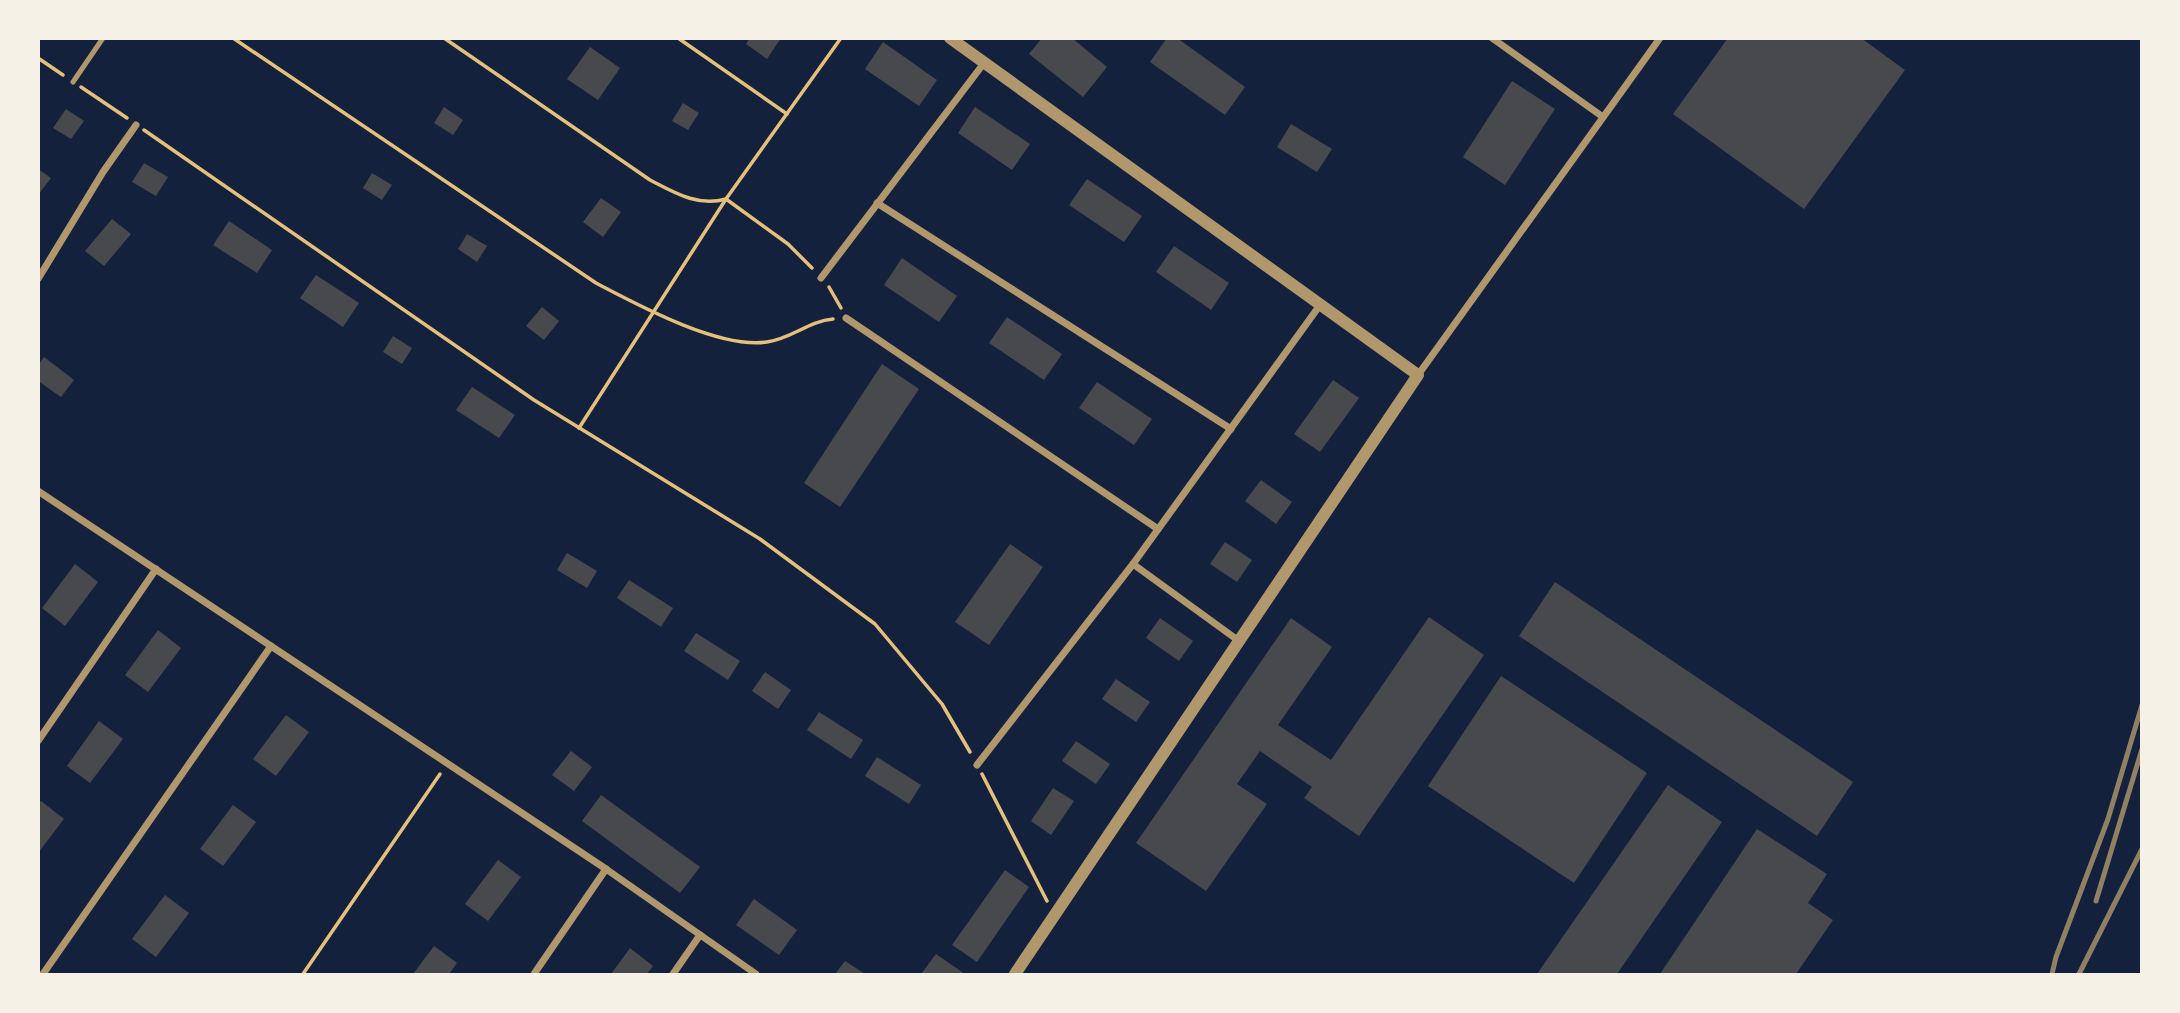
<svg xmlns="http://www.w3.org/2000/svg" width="2180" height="1013" viewBox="0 0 2180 1013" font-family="Rubik,sans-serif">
<rect width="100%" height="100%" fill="#14213d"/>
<g fill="#48494c">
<path d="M750 38H781L767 59 746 44Z"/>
<path d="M1042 38H1072L1107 67 1083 97 1029 54Z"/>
<path d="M1167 38H1177L1245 87 1225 115 1150 62Z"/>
<path d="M1728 38H1861L1905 70 1804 209 1673 114Z"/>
<path d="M883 42 937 80 919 106 865 69Z"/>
<path d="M590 47 620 68 598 100 567 79Z"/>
<path d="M1512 81 1555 109 1505 185 1463 157Z"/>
<path d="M683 103 699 113 688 130 672 121Z"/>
<path d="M444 107 463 120 453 135 434 123Z"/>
<path d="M975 107 1030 144 1012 170 958 133Z"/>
<path d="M66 109 84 121 71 139 53 128Z"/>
<path d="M1291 124 1332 149 1317 172 1277 147Z"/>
<path d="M144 163 168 177 156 196 132 182Z"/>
<path d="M38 169 51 178 38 195Z"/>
<path d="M372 173 392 185 382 200 363 188Z"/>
<path d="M1087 179 1142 216 1124 242 1069 205Z"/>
<path d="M601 198 621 212 603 237 583 222Z"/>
<path d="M112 219 131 234 104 266 85 251Z"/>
<path d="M229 221 272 250 257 273 213 245Z"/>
<path d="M467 234 487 246 477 262 458 249Z"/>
<path d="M1174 246 1229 283 1211 310 1156 272Z"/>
<path d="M902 258 957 296 939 322 884 285Z"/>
<path d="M316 275 359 303 343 327 300 298Z"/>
<path d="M542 307 559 321 544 340 526 326Z"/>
<path d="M1007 317 1062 354 1044 380 989 343Z"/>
<path d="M393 336 412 348 402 364 383 352Z"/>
<path d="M44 357 74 380 61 397 38 381V365Z"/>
<path d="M882 364 919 389 840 507 804 483Z"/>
<path d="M1333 380 1359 398 1320 452 1294 434Z"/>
<path d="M1097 382 1152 419 1134 445 1079 408Z"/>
<path d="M472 387 515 415 499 438 456 410Z"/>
<path d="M1261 480 1292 502 1276 524 1245 501Z"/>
<path d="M1225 542 1252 560 1237 582 1210 564Z"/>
<path d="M1010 544 1043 567 989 645 955 622Z"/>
<path d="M567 553 597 571 587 588 557 570Z"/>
<path d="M75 564 98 582 65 626 42 608Z"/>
<path d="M629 580 673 608 661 627 617 598Z"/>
<path d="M1555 582 1853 782 1817 836 1519 636Z"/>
<path d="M1429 617 1484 655 1359 836 1304 798 1312 787 1260 751 1237 784 1267 804 1206 891 1136 843 1291 618 1332 647 1278 725 1331 760Z"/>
<path d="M1160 618 1193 641 1179 661 1146 638Z"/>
<path d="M158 630 181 648 148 692 125 675Z"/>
<path d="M696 633 740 661 728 680 684 651Z"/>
<path d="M765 672 791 690 778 709 752 691Z"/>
<path d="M1501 676 1647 773 1574 883 1428 786Z"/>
<path d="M1116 679 1150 702 1136 722 1102 699Z"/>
<path d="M819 712 863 740 851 759 807 730Z"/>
<path d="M286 715 309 732 276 776 253 759Z"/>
<path d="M99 721 123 739 90 783 67 766Z"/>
<path d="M1076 741 1110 764 1096 784 1062 761Z"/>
<path d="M571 751 592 767 574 791 552 775Z"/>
<path d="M877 757 921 785 909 804 865 776Z"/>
<path d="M1668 785 1722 822 1617 974H1537Z"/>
<path d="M1053 788 1074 801 1051 835 1031 821Z"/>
<path d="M601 795 700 867 680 893 582 821Z"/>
<path d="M41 801 64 819 38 853V805Z"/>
<path d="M233 805 256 822 223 866 200 849Z"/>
<path d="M1757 829 1827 874 1808 903 1833 920 1796 974H1660Z"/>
<path d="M498 860 521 877 488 921 465 904Z"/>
<path d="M1005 870 1029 887 977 962 952 945Z"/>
<path d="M165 895 189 913 156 957 132 939Z"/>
<path d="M754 899 797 930 779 955 736 925Z"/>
<path d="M434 946 457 963 449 974H413Z"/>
<path d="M630 948 653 966 647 974H611Z"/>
<path d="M936 954 965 974H921Z"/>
<path d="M845 961 865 974H835Z"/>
</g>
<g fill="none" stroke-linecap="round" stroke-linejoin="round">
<g stroke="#e5c07b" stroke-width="3.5">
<path d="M233 38 596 283C638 305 719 349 767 342 791 339 809 321 833 319"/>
<path d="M444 38 650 180C675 193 698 207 726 199L841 38"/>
<path d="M678 38 787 114"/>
<path d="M38 58 63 75"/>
<path d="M81 87 127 118"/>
<path d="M144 130 534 400 760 539 875 624 942 704 970 752"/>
<path d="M829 287 841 308"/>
<path d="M579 428 726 199 788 244 812 268"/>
<path d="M982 774 1047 901"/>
<path d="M303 974 440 774"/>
</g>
<path stroke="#b1986c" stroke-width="5" d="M73 82 103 38"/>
<g stroke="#b1986c" stroke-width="7">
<path d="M1492 38 1603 117"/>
<path d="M877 203 1231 429"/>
<path d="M821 278 984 63"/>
<path d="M38 279 103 172 136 125"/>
<path d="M846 318 1158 529"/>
<path d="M1418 375 1660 38"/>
<path d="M38 491 606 869 756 974"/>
<path d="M1239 641 1133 564 1320 305"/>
<path d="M38 741 156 569"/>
<path d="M977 765 1133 564"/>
<path d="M43 974 271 646"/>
<path d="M534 974 606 869"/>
<path d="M673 974 700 935"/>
</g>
<path stroke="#b1986c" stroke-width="12" d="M950 38 1418 375 1015 974"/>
<g stroke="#918062" stroke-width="5">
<path d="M2096 901 2142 749"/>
<path d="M2052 974 2056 957 2108 819 2142 705"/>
<path d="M2079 974 2142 849"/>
</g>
</g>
<rect width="2180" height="1013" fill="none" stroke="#f6f1e7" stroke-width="80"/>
</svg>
